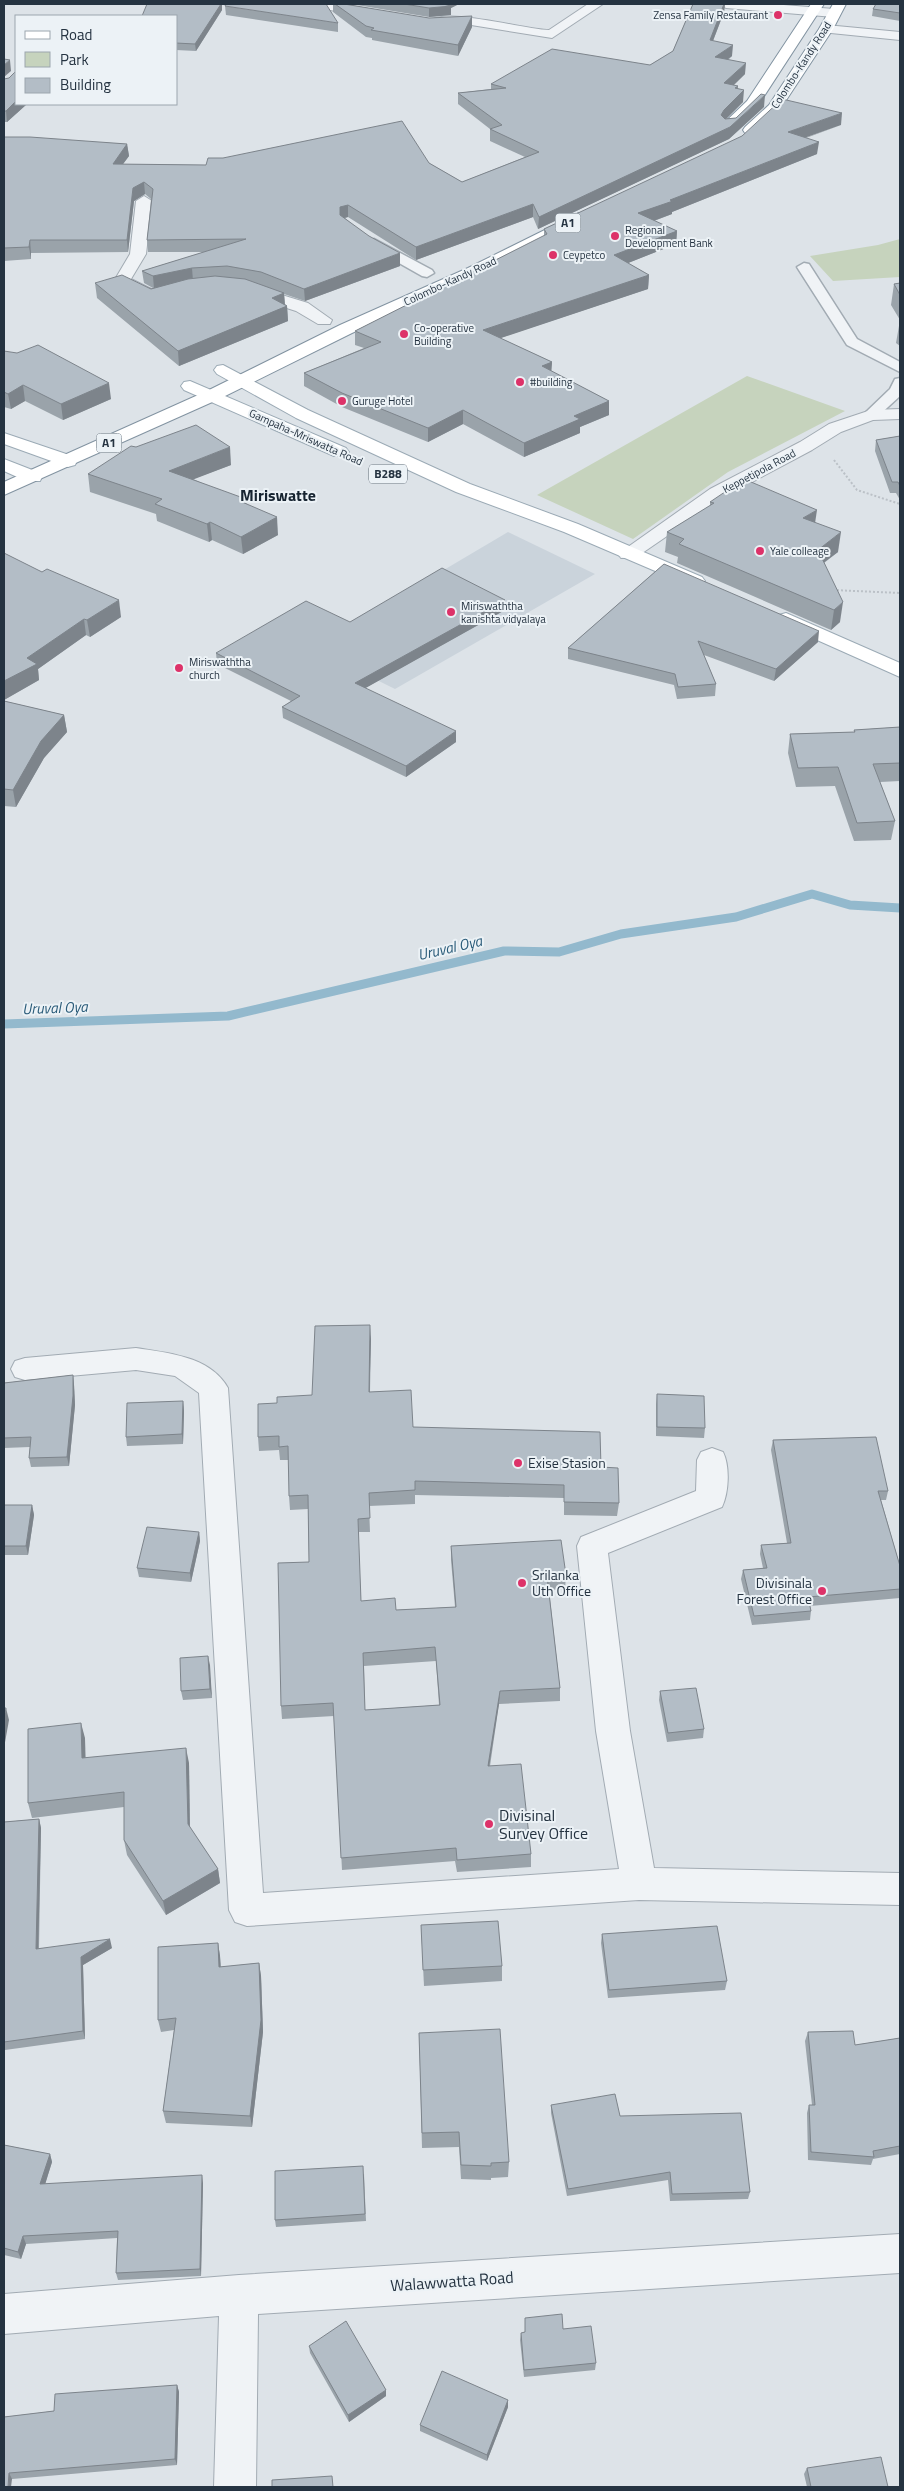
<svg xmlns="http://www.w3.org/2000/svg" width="904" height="2491" viewBox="0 0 904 2491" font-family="'Titillium Web',sans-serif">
<rect width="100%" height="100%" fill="#dde3e8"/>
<path fill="#cad3db" d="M508 532 595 574 395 689 312 648Z"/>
<g fill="#c6d3bd">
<path d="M900 239V277L833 281 810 256 878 245Z"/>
<path d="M747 376 845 411 728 472 633 539 537 495Z"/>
</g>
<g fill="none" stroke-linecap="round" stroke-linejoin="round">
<path stroke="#93b9cd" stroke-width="9" d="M4 1024 228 1016 504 951 559 952 621 934 736 917 812 894 850 905 900 908"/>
<defs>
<g id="lane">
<path d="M374 239 432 270 434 273 427 277 422 276 369 246 367 243Z"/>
<path d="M804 263 809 264 857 339 900 362V372L847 345 797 267Z"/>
<path d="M900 378V396L876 418H866L864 415 866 412 890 389 895 379Z"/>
</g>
<g id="street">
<path d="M312 4H340L374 10 376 13 369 17 319 8Z"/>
<path d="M588 4H603L552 38 465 24 434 27 427 23C442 5 525 30 549 30Z"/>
<path d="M719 4H771L834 9 841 13 834 17 726 8Z"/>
<path d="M826 25 900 32V40L821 32 819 29Z"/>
<path d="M144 196 152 201 146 254 131 279 157 292 159 296 157 300 151 301 116 284 114 281 130 254 136 201Z"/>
<path d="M249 285 308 303 332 320 330 324H318L296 311 243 294 241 290 243 286Z"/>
<path d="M900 409V419L873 420 841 432 812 450 724 497 635 558H621L618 554 710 489 800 442 829 424 871 410Z"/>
<path d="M136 1348C168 1353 210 1356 228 1388L263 1893 619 1869 596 1731 577 1546 581 1537 696 1491 697 1460 701 1452 712 1448 723 1452C730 1466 729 1492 722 1507L608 1553 630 1731 654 1868 900 1873V1905L639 1900 247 1926 235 1922 229 1910 199 1393 175 1376 136 1370 25 1380 15 1377 11 1369 15 1361 25 1358Z"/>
<path d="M900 2234V2273L258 2314 256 2487H214L219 2316 4 2334V2294L239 2275Z"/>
</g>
<g id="primary">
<path d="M223 365 308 410 470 484 578 524 702 577 705 581 702 585 695 587 688 585 564 532 456 492 296 418 217 374 214 370 217 366Z"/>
<path d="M190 381 346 448 349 452 346 456H334L184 390 181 386 184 382Z"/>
<path d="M4 433 75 457 77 461 75 465 68 467 4 444Z"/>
<path d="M4 459 40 473 42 477 40 481H26L4 471Z"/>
<path d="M786 613 900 663V677L779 623 776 619 779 615Z"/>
</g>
<g id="highway">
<path d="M811 4H824L757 107 734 129H724L722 126 724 123 747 101Z"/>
<path d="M833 4H846L833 29 779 111 755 133H745L743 130 745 127 769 105 819 29Z"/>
<path d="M579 213 587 218 585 221 480 274 352 333 219 399 4 495V482L207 391 340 325 468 268Z"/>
</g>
</defs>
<use href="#lane" stroke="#a2abb3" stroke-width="3"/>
<use href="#street" stroke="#a2abb3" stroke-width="2"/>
<use href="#primary" stroke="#9baab5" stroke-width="2"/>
<use href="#highway" stroke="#8293a1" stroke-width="2"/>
<g stroke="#bbc1c7" stroke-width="2" stroke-dasharray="2 2" stroke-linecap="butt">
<path d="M834 460 857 490 900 504"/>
<path d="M833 590 900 593"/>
</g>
<use href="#lane" fill="#f0f3f6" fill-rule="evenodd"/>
<use href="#street" fill="#f0f3f6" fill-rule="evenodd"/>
<use href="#primary" fill="#fff" fill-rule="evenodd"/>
<use href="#highway" fill="#fff" fill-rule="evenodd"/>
</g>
<g fill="#9aa3aa" fill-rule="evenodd">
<path d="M147 4H222V10L196 51 176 50V16Z"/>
<path d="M333 4H344L472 27 458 56 372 40V38L366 37 333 12Z"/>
<path d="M351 4H459L451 8V15L429 17Z"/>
<path d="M693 4H725L724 12 713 41 732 56 728 60 745 74 734 85 738 89 743 102 726 119 736 118 764 107 729 139 538 229 533 217 416 260 348 217 345 218 400 266 305 301 284 294 285 304 287 306 288 321 179 366 97 298 95 283 153 288 144 283 142 271 204 252H148L147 240 151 199 145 194 134 201 128 252 31 253V259L4 261V137L127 144 129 156 123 164 206 165 429 163 462 182 525 157 490 141V129L458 104V93L491 89V84L650 65 673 51Z"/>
<path d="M900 4V21L872 16 873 9Z"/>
<path d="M225 6 338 23V32L226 15Z"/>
<path d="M4 79 16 104H27L7 122H4Z"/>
<path d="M841 125 806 138 817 154 672 212V214L654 221 677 231 676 244 628 263 649 275 648 289 500 338 552 362 551 371 609 401V415L580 427V433L524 457 463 424 428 442 342 407 304 386V373L364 348 355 345V331L544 236V229Z"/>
<path d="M900 283V346L896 343 900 320 891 305 894 284Z"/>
<path d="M4 351 111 399 63 420 25 401 11 409 4 407Z"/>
<path d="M900 436V500L896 493H890L875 451 876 440Z"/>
<path d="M136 447 231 465 193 479 246 503 278 535 243 554 212 540 209 542 157 521 156 514 90 492 88 474Z"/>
<path d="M710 502 815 523 838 552 824 563 840 622 831 630 677 563 678 557 665 552 667 532 710 506Z"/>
<path d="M4 553 121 617 90 637 86 635 38 669 39 680 4 700Z"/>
<path d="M664 564 818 642 774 681 704 655 716 684 715 696 677 699 674 685 568 659V648Z"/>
<path d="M505 600V610L365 688 456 742 406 777 283 718 282 707 291 701 217 664 216 653 350 622Z"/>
<path d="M4 701 64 715 67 732 44 758 16 807 4 806Z"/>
<path d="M900 727V781L880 782 895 821 891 840 854 841 835 786 796 787 788 753 790 734 854 732V730Z"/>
<path d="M371 1339 370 1392 413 1427 601 1467 619 1503 617 1516 564 1515V1498L415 1495V1504L369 1506 370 1532H358L361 1601 396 1610 455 1607 451 1560V1546L566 1575 565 1589 549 1590 560 1688V1701L499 1704 490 1766 531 1854V1867L457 1872 455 1861 342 1870 334 1716 282 1719 281 1706 309 1562 308 1509 290 1510 289 1496V1460H280L279 1450 259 1451 258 1437 277 1403 312 1395ZM436 1661 439 1705 365 1710 364 1666Z"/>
<path d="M73 1375 74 1385 75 1405 69 1466 31 1467 29 1458 30 1447 4 1448V1383Z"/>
<path d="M657 1394 705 1428 704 1438 656 1436V1404Z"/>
<path d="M183 1401 184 1411 183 1444 127 1446 126 1437Z"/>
<path d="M773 1440 888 1491 886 1500H881L900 1566V1598L810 1606 811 1611 810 1620 752 1625 741 1579 743 1570 763 1568 760 1554 761 1545 787 1543 771 1450Z"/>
<path d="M4 1505H32L34 1515 28 1555H4Z"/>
<path d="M199 1532 200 1541 191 1582 139 1577 137 1568Z"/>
<path d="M208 1656 212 1698 183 1700 181 1691Z"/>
<path d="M660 1691 704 1729 703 1738 667 1742 659 1700Z"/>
<path d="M85 1738V1758L189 1763 190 1828 218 1869 220 1883 166 1915 127 1855 124 1840V1807L32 1818 28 1803Z"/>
<path d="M39 1819 41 1828 39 1948H112L83 1965 85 2039 5 2050 4 2045V1822Z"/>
<path d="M421 1925 502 1966V1981L424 1986Z"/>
<path d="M602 1934 727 1981 725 1990 608 1998 601 1943Z"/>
<path d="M218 1943 220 1956 221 1967 259 1963 261 1976 263 2032 252 2127 166 2123 163 2111 174 2030 161 2032 158 2020Z"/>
<path d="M808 2032 855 2045 900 2038V2154L873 2159 871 2165 808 2160 807 2113 809 2105H812L805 2041Z"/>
<path d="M419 2033 509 2162 508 2177 491 2178V2180L461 2179 459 2147 422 2148Z"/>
<path d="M551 2105 620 2116 750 2192 748 2199 670 2201 668 2180 567 2196 551 2113Z"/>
<path d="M4 2145 50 2154 52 2162 45 2184 203 2183 201 2276 118 2280 116 2273 117 2238 26 2244 21 2259 4 2255Z"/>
<path d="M364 2174 366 2221 276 2227 275 2220Z"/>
<path d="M525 2318 596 2363 595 2370 524 2377 520 2340 521 2333H525Z"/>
<path d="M309 2346 386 2396 349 2422 310 2353Z"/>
<path d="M177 2385 179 2392 177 2465 12 2479 4 2487V2417L54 2411Z"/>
<path d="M508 2400V2407L487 2461 420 2431V2425Z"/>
<path d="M807 2468 888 2487H807L804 2474Z"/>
</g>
<g fill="#7d848b">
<path d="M221 4H222V10L196 51 195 44Z"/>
<path d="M444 4H459L451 8V15L429 17V8Z"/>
<path d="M724 4H725L724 12 709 51 710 40Z"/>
<path d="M472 16V27L458 56V45Z"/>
<path d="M733 45 732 56 714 69 715 57Z"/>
<path d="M10 60 11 71 4 77V65Z"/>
<path d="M746 63 745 74 723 95 724 83Z"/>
<path d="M738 86 737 97 744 90 743 102 723 122 721 115 724 110 735 88Z"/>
<path d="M765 95 764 107 729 139 538 229 539 217 730 127Z"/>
<path d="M16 101V104H27L7 122 6 111Z"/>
<path d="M842 113 841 125 787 144 788 132Z"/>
<path d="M819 142 817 154 672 212V214L637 227 638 213 670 200Z"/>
<path d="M127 144 129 156 114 176 113 164Z"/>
<path d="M144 182 145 194 134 201 128 252 127 240 133 188Z"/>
<path d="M533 204V217L416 260V247Z"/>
<path d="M348 205V217L340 219V207Z"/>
<path d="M677 231 676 244 613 269 614 255Z"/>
<path d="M30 240 31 253V259L29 247Z"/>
<path d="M400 253V266L305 301 304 289Z"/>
<path d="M192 268 193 281 154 289 153 276Z"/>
<path d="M649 275 648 289 483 344V330Z"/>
<path d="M284 293 285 307 287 306 288 321 179 366 178 351 272 298Z"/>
<path d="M552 362 551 376 542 366Z"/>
<path d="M109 383 111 399 63 420 61 404Z"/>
<path d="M23 385 25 401 11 409 8 394Z"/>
<path d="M609 401V415L580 427V433L524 457V443L574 416Z"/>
<path d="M463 410V424L428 442V428Z"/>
<path d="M230 447 231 465 171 488 169 471Z"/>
<path d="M817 510 814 530 803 518Z"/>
<path d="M277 517 278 535 243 554 241 537Z"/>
<path d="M210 522 212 540 209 542 207 524Z"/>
<path d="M841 532 838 552 815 569 818 550Z"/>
<path d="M119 600 121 617 90 637 87 620Z"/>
<path d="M505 600V610L355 694V683Z"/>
<path d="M843 602 840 622 831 630 834 610Z"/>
<path d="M84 619 86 635 38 669 39 680 4 700V681L27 658Z"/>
<path d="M819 631 818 642 774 681 776 669Z"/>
<path d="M64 715 67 732 44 758 16 807 13 790 41 741Z"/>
<path d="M456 731V742L406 777V766Z"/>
<path d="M370 1325 371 1339 369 1406V1392Z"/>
<path d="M73 1375 74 1385 75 1405 69 1466 67 1457Z"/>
<path d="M183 1401 184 1411 183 1444 182 1434Z"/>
<path d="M32 1505 34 1515 28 1555 26 1546Z"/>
<path d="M199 1532 200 1541 191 1582 190 1573Z"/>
<path d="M208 1656 210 1665 212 1698 210 1689Z"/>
<path d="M500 1691 499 1704 487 1779 488 1766Z"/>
<path d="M6 1708 9 1720 4 1748V1719Z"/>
<path d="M81 1723 85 1738 86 1773 82 1758Z"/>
<path d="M186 1748 189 1763 190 1839 188 1824Z"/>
<path d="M39 1819 41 1828 38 1957 36 1949Z"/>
<path d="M218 1869 220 1883 166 1915 163 1901Z"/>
<path d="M110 1939 112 1948 83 1965 85 2039 83 2031 81 1957Z"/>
<path d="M218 1943 220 1956 221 1979 219 1967Z"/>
<path d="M259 1963 261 1976 263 2032 252 2127 250 2116Z"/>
<path d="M50 2154 52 2162 43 2191 40 2184Z"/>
<path d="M202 2175 203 2183 201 2276 200 2269Z"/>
<path d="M23 2236 26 2244 21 2259 18 2252Z"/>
<path d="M177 2385 179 2392 177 2465 175 2459Z"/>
<path d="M386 2390V2396L349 2422 348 2415Z"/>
<path d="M508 2400V2407L487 2461V2455Z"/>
<path d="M9 2473 12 2479 11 2487H8Z"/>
</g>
<g fill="#b3bdc6" stroke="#7d848b" fill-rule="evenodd">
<path d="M147 4H221L195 44 176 43V16H142Z"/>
<path d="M226 4H326L338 23 225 6Z"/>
<path d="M335 4H344L429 18 472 16 458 45 371 30 374 28 366 26Z"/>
<path d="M404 4H444H443L451 6 429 8Z"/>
<path d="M693 4H724L710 40 733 45 715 57 746 63 724 83 738 86 735 88 744 90 724 110 721 115 725 119 736 118 761 94 765 95 730 127 539 217 533 204 416 247 348 205 340 207V215L369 236 400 253 304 289 261 272 227 266 192 268 153 276 142 271 246 239 147 240 153 189 144 182 133 188 127 240H30L29 247 4 248V137H30L127 144 113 164 206 165 208 158H223L402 121 429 163 462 182 539 152 490 129 502 125 458 93 506 88 491 84 552 49 650 65 673 51Z"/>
<path d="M876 4H900V13L873 9Z"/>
<path d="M4 59 10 60 4 65Z"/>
<path d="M16 64V101L6 111H4V79L9 78 16 71Z"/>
<path d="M782 99 842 113 788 132 819 142 670 200 673 201 638 213 677 231 614 255 649 275 483 330 552 362 542 366 609 401 574 416 580 419 524 443 463 410 428 428 342 393 304 373 381 342 355 331 547 234 544 229 742 136Z"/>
<path d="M122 275 151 289 188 279 215 276 245 279 284 293 272 298 287 306 178 351 95 283Z"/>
<path d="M900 283V295L894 284Z"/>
<path d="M38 345 109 383 61 404 23 385 8 394 4 392V351L17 353Z"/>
<path d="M196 425 230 447 169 471 246 499 242 502 277 517 241 537 210 522 207 524 155 504 162 499 88 474 131 446 136 447Z"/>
<path d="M900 436V486L898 482H892L876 440Z"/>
<path d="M744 479 817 510 803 518 841 532 818 550 843 602 834 610 679 544 684 539 667 532 714 503 710 502Z"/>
<path d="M4 553 42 572 47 569 119 600 87 620 84 619 27 658 37 664 4 681Z"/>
<path d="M664 564 819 631 776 669 698 641 716 684 678 687 675 674 568 648Z"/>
<path d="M442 568 505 600 355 683 456 731 406 766 282 707 300 696 216 653 306 601 350 622Z"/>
<path d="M4 701 64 715 41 741 13 790 4 789Z"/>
<path d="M900 727V763L873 764 895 821 857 823 838 767 798 768 790 734 855 732 854 730Z"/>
<path d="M370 1325 369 1392 411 1390 413 1427 600 1432 601 1467 618 1468 619 1503 564 1502V1485L415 1481V1490L369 1493 370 1518 358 1519 361 1601 395 1598 396 1610 456 1607 451 1546 561 1540 566 1575 547 1576 560 1688 500 1691 488 1766 521 1764 531 1854 457 1860 456 1848 341 1858 333 1703 281 1706 278 1563 309 1562 308 1495 289 1496 288 1446 279 1447V1436L258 1437V1404L277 1403V1397L312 1395 315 1326ZM435 1647 440 1705 365 1710 363 1653Z"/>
<path d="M73 1375V1396L67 1457 29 1458 31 1437 4 1438V1383Z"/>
<path d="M657 1394 704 1396 705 1428 657 1427Z"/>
<path d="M183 1401 182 1434 126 1437 127 1403Z"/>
<path d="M876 1437 888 1491H878L900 1566V1589L808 1597 811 1611 754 1616 743 1570 767 1568 761 1545 791 1543 773 1440Z"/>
<path d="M4 1505H32L26 1546H4Z"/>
<path d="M147 1527 199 1532 190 1573 137 1568Z"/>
<path d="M208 1656 210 1689 181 1691 180 1658Z"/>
<path d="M696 1688 704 1729 668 1733 660 1691Z"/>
<path d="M4 1708H6L4 1719Z"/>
<path d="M81 1723 82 1758 186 1748 188 1824 218 1869 163 1901 124 1840V1792L28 1803V1729Z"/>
<path d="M39 1819 36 1949 110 1939 81 1957 83 2031 4 2042V1822Z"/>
<path d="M498 1921 502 1966 423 1970 421 1925Z"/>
<path d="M717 1926 727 1981 609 1990 602 1934Z"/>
<path d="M218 1943 219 1967 259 1963 261 2020 250 2116 163 2111 176 2018 158 2020V1947Z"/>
<path d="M500 2029 509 2162 491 2163V2166L461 2165 459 2132 422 2133 419 2033Z"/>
<path d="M853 2031 855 2045 900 2038V2146L873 2151 874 2157 811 2152 809 2105H815L808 2032Z"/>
<path d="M615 2094 620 2116 741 2113 750 2192 672 2194 670 2172 568 2189 551 2105Z"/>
<path d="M4 2145 50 2154 40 2184 202 2175 200 2269 116 2273 118 2231 23 2236 18 2252 4 2248Z"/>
<path d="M363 2166 365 2214 275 2220V2171Z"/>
<path d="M562 2314 563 2329 591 2326 596 2363 524 2370 521 2333 525 2332V2318Z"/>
<path d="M346 2321 386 2390 348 2415 309 2346Z"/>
<path d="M442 2371 508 2400 487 2455 420 2425Z"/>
<path d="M177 2385 175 2459 9 2473 8 2487H4V2417L54 2411 55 2394Z"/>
<path d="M881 2457 888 2487H811L807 2468Z"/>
<path d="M332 2476 333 2487H272V2480Z"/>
</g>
<g fill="#dd3269" stroke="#ecf2f6" stroke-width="2">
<circle cx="778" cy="15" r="5"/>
<circle cx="615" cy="236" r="5"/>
<circle cx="553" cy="255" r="5"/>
<circle cx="404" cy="334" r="5"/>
<circle cx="520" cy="382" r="5"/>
<circle cx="342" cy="401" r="5"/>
<circle cx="760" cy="551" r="5"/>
<circle cx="451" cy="612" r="5"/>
<circle cx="179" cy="668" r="5"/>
<circle cx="518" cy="1463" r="5"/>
<circle cx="522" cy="1583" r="5"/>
<circle cx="822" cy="1591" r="5"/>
<circle cx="489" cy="1824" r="5"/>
</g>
<g text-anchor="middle" stroke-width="4" stroke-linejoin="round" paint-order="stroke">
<g font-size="11" fill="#253341" stroke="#ecf2f6" text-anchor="start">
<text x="768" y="19" text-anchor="end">Zensa Family Restaurant</text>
<text x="625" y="234">Regional<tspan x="625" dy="13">Development Bank</tspan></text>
<text x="563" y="259">Ceypetco</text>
<text x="414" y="332">Co-operative<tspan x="414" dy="13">Building</tspan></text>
<text x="530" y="386">#building</text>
<text x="352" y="405">Guruge Hotel</text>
<text x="770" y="555">Yale colleage</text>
<text x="461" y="610">Miriswaththa<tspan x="461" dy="13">kanishta vidyalaya</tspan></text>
<text x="189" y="666">Miriswaththa<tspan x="189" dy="13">church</tspan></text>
</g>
<g font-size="11" fill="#253341" stroke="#ecf2f6">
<text transform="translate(801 65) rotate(-57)" y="4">Colombo-Kandy Road</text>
<text transform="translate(450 281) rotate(-25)" y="4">Colombo-Kandy Road</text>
<text transform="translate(306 437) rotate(24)" y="4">Gampaha-Mriswatta Road</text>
<text transform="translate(759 471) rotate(-28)" y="4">Keppetipola Road</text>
</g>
<g fill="#ecf2f6" stroke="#616c77" stroke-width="1">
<rect x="555.5" y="213.5" width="25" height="19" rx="4"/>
<rect x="96.5" y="433.5" width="25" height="19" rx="4"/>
<rect x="369" y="464.5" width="38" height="19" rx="4"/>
</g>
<g font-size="12" font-weight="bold" fill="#253341">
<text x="568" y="227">A1</text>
<text x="109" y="447">A1</text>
<text x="388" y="478">B288</text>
</g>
<g font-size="14" fill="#253341" stroke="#ecf2f6" text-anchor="start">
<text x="528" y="1468">Exise Stasion</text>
<text x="532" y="1580">Srilanka<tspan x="532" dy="16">Uth Office</tspan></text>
<text x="812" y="1588" text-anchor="end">Divisinala<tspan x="812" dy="16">Forest Office</tspan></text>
</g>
<g font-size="15" font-style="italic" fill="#2a5b79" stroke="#ecf2f6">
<text transform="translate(450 948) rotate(-13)" y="5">Uruval Oya</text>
<text transform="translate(55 1008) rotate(-2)" y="5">Uruval Oya</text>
</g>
<g font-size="16" font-weight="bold" fill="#172431" stroke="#ecf2f6">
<text x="278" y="501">Miriswatte</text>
</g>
<g font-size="16" fill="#253341" stroke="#ecf2f6" text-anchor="start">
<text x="499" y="1821">Divisinal<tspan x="499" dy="18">Survey Office</tspan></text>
</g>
<g font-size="16" fill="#253341" stroke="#ecf2f6">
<text transform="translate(452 2281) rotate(-4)" y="6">Walawwatta Road</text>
</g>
</g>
<rect width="904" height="2491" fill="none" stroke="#253341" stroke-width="10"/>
<rect x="15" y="15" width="162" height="90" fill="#ecf2f6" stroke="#9ca6ae"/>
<rect x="25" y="31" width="25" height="8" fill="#ffffff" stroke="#9ca6ae"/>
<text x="60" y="40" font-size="15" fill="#253341">Road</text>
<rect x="25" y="52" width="25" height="15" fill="#c6d3bd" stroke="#9ca6ae"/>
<text x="60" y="65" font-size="15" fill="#253341">Park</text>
<rect x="25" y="78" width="25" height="15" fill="#b3bdc6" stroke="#9ca6ae"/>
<text x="60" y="90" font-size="15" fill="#253341">Building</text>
</svg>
